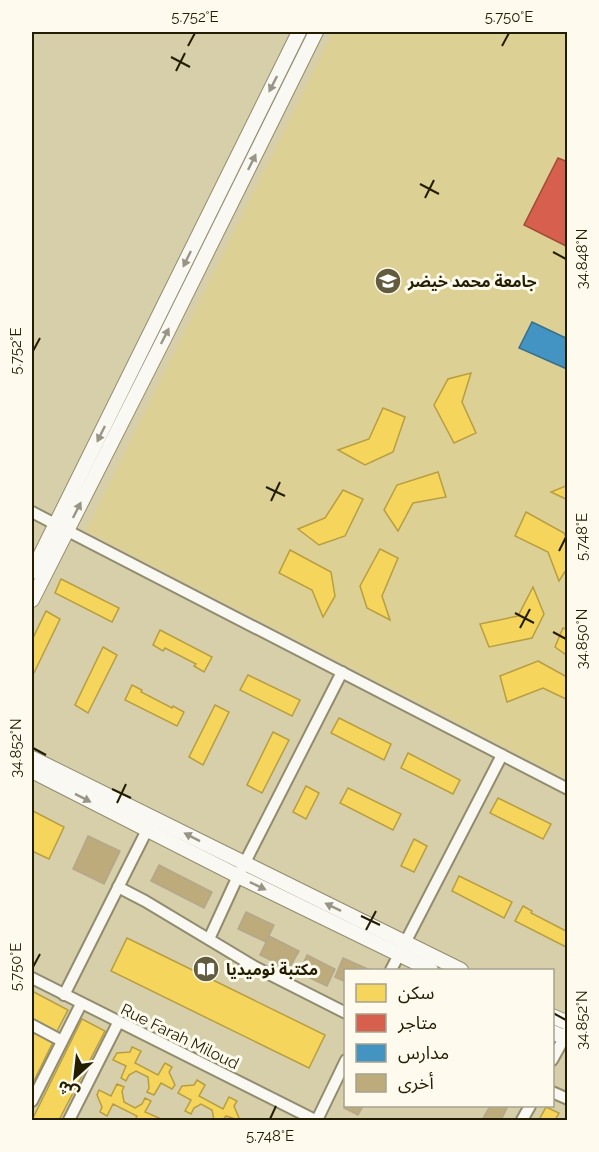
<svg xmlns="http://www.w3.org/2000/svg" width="599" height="1152" viewBox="0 0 599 1152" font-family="Raleway,'Noto Sans Arabic',sans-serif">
<rect width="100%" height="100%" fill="#d7cfaa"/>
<path fill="#ddd095" d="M333 32H567V779L86 531Z"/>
<g fill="#f6d55c" stroke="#b79e41" stroke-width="1.5">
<path d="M471 373 462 402 476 433 454 443 434 405 448 379Z"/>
<path d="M383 408 405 417 393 452 365 465 338 450 369 439Z"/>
<path d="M438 472 446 497 413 503 398 531 384 510 397 485Z"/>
<path d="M568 485V500L551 492Z"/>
<path d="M343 490 363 499 345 536 319 545 298 529 325 518Z"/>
<path d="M526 512 564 533 568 542V567L559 581 548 552 515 536Z"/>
<path d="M380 549 398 558 382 596 390 620 367 608 360 586Z"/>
<path d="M290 550 331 572 335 596 323 617 312 590 279 573Z"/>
<path d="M61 579 119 608 112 622 55 593Z"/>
<path d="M533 587 544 614 532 638 489 647 480 624 518 616Z"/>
<path d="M46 611 60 619 32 677V640Z"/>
<path d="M563 628 568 630V656L555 647Z"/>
<path d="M160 630 212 657 204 672 194 666 196 664 165 648 163 651 153 645Z"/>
<path d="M103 647 117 655 88 713 75 705Z"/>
<path d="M538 661 567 677 568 700 543 688 507 702 500 676Z"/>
<path d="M248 675 300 700 292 716 240 690Z"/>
<path d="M132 685 142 690 141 692 172 708 173 706 184 712 177 726 125 700Z"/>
<path d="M215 705 229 712 203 765 189 757Z"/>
<path d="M339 718 391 744 384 760 331 733Z"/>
<path d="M273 732 289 740 262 793 247 785Z"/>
<path d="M408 753 460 780 453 794 401 768Z"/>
<path d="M306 786 319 793 306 819 293 812Z"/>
<path d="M348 788 401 814 393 830 340 803Z"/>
<path d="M498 798 551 824 543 839 490 813Z"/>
<path d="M33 811 64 827 49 859 32 851Z"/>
<path d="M414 839 427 846 414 872 401 866Z"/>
<path d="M459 876 512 902 504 918 452 891Z"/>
<path d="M523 906 532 911 531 913 566 931 568 929V948L515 921Z"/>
<path d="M127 938 325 1035 309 1068 111 971Z"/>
<path d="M32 991 68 1010 56 1033 32 1021Z"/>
<path d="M82 1019 105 1031 59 1120H32Z"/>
<path d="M32 1031 53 1042 32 1085Z"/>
<path d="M132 1047 141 1051 135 1063 158 1075 165 1063 172 1067 169 1072 175 1085 172 1089 161 1083 154 1095 147 1092 149 1088 148 1077 136 1071 129 1075 126 1081 121 1078 126 1066 113 1060 117 1053 130 1052Z"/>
<path d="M197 1080 205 1085 199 1096 223 1109 229 1097 237 1101 234 1106 239 1118 238 1120 226 1116 223 1120H214L212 1110 201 1104 194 1108 191 1114 185 1111 191 1100 178 1093 182 1086 194 1085Z"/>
<path d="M117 1084 124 1087 122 1091 124 1102 135 1108 142 1104 145 1098 151 1101 145 1112 159 1118 157 1120H135L137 1116 113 1104 107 1116 100 1112 102 1107 97 1095 99 1090 111 1096Z"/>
<path d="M546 1107 559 1113 555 1120H539Z"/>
</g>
<path fill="#d6604d" stroke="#a04c36" stroke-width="1.5" d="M558 158 568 162V247L524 225Z"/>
<path fill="#4393c3" stroke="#397089" stroke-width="1.5" d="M532 322 568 339 567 369 519 348Z"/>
<g fill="#bdab7c" stroke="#b3a88c" stroke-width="1.5">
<path d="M88 836 120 851 104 884 73 869Z"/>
<path d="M159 865 212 892 204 908 151 881Z"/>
<path d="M246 912 274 925 266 942 238 929Z"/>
<path d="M269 936 299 951 289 969 260 955Z"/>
<path d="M307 955 335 969 327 986 299 973Z"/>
<path d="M343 958 370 970H346V982L335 977Z"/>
<path d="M346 1105V1106H363L358 1115 344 1108Z"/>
<path d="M490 1106H508L501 1120H482Z"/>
</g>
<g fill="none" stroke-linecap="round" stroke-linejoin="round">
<defs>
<g id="minor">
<path d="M32 512 55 524"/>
<path d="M66 530 568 789"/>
<path d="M118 887 145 901 255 967 346 1013"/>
<path d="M209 939 238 876 342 672"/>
<path d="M391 970 502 755"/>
<path d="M32 978 315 1120"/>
<path d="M64 995 147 830"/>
<path d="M32 1025 62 1041"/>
<path d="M552 1060 568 1031"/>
<path d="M552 1092 568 1099"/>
<path d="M32 1101 81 1004"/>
<path d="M69 1120 118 1023"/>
<path d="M317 1120 346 1060"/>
<path d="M522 1120 530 1106"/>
</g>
<g id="major">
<path d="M32 572 299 32"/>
<path d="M32 600 164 339 316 32"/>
<path d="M32 758 461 970"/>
<path d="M32 771 238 876 431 970"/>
<path d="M552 1016 568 1023"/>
<path d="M552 1032 568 1039"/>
</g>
</defs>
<use href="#minor" stroke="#928c6f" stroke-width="14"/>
<use href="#major" stroke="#928c6f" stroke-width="16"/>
<use href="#minor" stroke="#f9f8f2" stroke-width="10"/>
<use href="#major" stroke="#f9f8f2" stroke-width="14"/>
</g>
<defs><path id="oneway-solid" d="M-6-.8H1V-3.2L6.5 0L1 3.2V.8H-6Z" transform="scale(1.5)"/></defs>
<g fill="#999586">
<use href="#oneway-solid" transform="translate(273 84) rotate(117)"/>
<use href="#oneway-solid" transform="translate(252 162) rotate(-64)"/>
<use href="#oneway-solid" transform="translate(187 259) rotate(116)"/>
<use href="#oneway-solid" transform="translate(165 336) rotate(-63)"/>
<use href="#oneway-solid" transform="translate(101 434) rotate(116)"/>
<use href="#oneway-solid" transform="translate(77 510) rotate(-63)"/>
<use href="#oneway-solid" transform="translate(83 798) rotate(27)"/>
<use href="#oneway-solid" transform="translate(192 837) rotate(-153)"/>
<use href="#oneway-solid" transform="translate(258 886) rotate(26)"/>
<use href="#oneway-solid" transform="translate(333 907) rotate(-154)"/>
</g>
<path fill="none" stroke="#231d02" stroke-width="2" d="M188 46 195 33M502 46 509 33M171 57 190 67M176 71 185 53M420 184 439 194M425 198 434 180M553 252 566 259M33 351 40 338M266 487 285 496M271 501 280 482M559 551 566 537M515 613 534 623M520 628 530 609M553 632 566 639M33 748 46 755M112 789 131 798M117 803 126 784M361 916 380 925M366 930 376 911M33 967 40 954M553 1013 566 1020M270 1119 276 1106"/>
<defs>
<symbol id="university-disc" viewBox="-11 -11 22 22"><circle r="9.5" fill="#625b3d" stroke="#fefbee"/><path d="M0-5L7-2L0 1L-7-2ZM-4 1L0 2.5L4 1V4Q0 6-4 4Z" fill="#fff"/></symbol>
<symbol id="library-disc" viewBox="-11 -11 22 22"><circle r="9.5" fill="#625b3d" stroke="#fefbee"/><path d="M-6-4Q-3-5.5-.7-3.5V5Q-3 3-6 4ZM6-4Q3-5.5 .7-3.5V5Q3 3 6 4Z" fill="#fff"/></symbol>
</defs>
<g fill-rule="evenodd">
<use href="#university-disc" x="373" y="266" width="30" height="30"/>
<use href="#library-disc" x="191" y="954" width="30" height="30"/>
</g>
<g text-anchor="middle" stroke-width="6" stroke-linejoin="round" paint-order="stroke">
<g font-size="16" font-weight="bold" fill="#231d02" stroke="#fefbee" text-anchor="start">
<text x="408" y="287">جامعة محمد خيضر</text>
<text x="226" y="975">مكتبة نوميديا</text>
</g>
<g font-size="16" fill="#231d02" stroke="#fefbee">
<text transform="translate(180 1036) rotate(26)" y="6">Rue Farah Miloud</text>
</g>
</g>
<rect width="599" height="1152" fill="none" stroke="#fefbee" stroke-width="66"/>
<rect x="344" y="969" width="210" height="138" fill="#fefbee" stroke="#a6a290" stroke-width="1.5"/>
<rect x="356" y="984" width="30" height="18" fill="#f6d55c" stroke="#a6a290" stroke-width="1.5"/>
<text x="398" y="999" font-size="18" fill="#231d02">سكن</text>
<rect x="356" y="1014" width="30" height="18" fill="#d6604d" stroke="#a6a290" stroke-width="1.5"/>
<text x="398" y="1029" font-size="18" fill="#231d02">متاجر</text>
<rect x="356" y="1044" width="30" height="18" fill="#4393c3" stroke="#a6a290" stroke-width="1.5"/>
<text x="398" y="1059" font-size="18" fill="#231d02">مدارس</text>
<rect x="356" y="1074" width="30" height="18" fill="#bdab7c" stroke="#a6a290" stroke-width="1.5"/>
<text x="398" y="1089" font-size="18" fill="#231d02">أخرى</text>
<g transform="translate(75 1077) rotate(207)" stroke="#fefbee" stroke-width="4.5" paint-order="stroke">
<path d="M0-4.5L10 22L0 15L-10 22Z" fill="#231d02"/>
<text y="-9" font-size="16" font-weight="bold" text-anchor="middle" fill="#231d02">ش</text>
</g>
<rect x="33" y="33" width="533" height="1086" fill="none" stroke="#231d02" stroke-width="2"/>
<g font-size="15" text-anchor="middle" fill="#231d02">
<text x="195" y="22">5.752°E</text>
<text x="509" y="22">5.750°E</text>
<text transform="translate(582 259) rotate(-90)" y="5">34.848°N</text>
<text transform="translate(16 351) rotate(-90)" y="5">5.752°E</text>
<text transform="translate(582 537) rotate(-90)" y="5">5.748°E</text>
<text transform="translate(582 639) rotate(-90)" y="5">34.850°N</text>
<text transform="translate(16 748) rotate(-90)" y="5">34.852°N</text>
<text transform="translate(16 967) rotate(-90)" y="5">5.750°E</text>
<text transform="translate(582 1020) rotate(-90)" y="5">34.852°N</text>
<text x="270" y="1141">5.748°E</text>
</g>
</svg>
